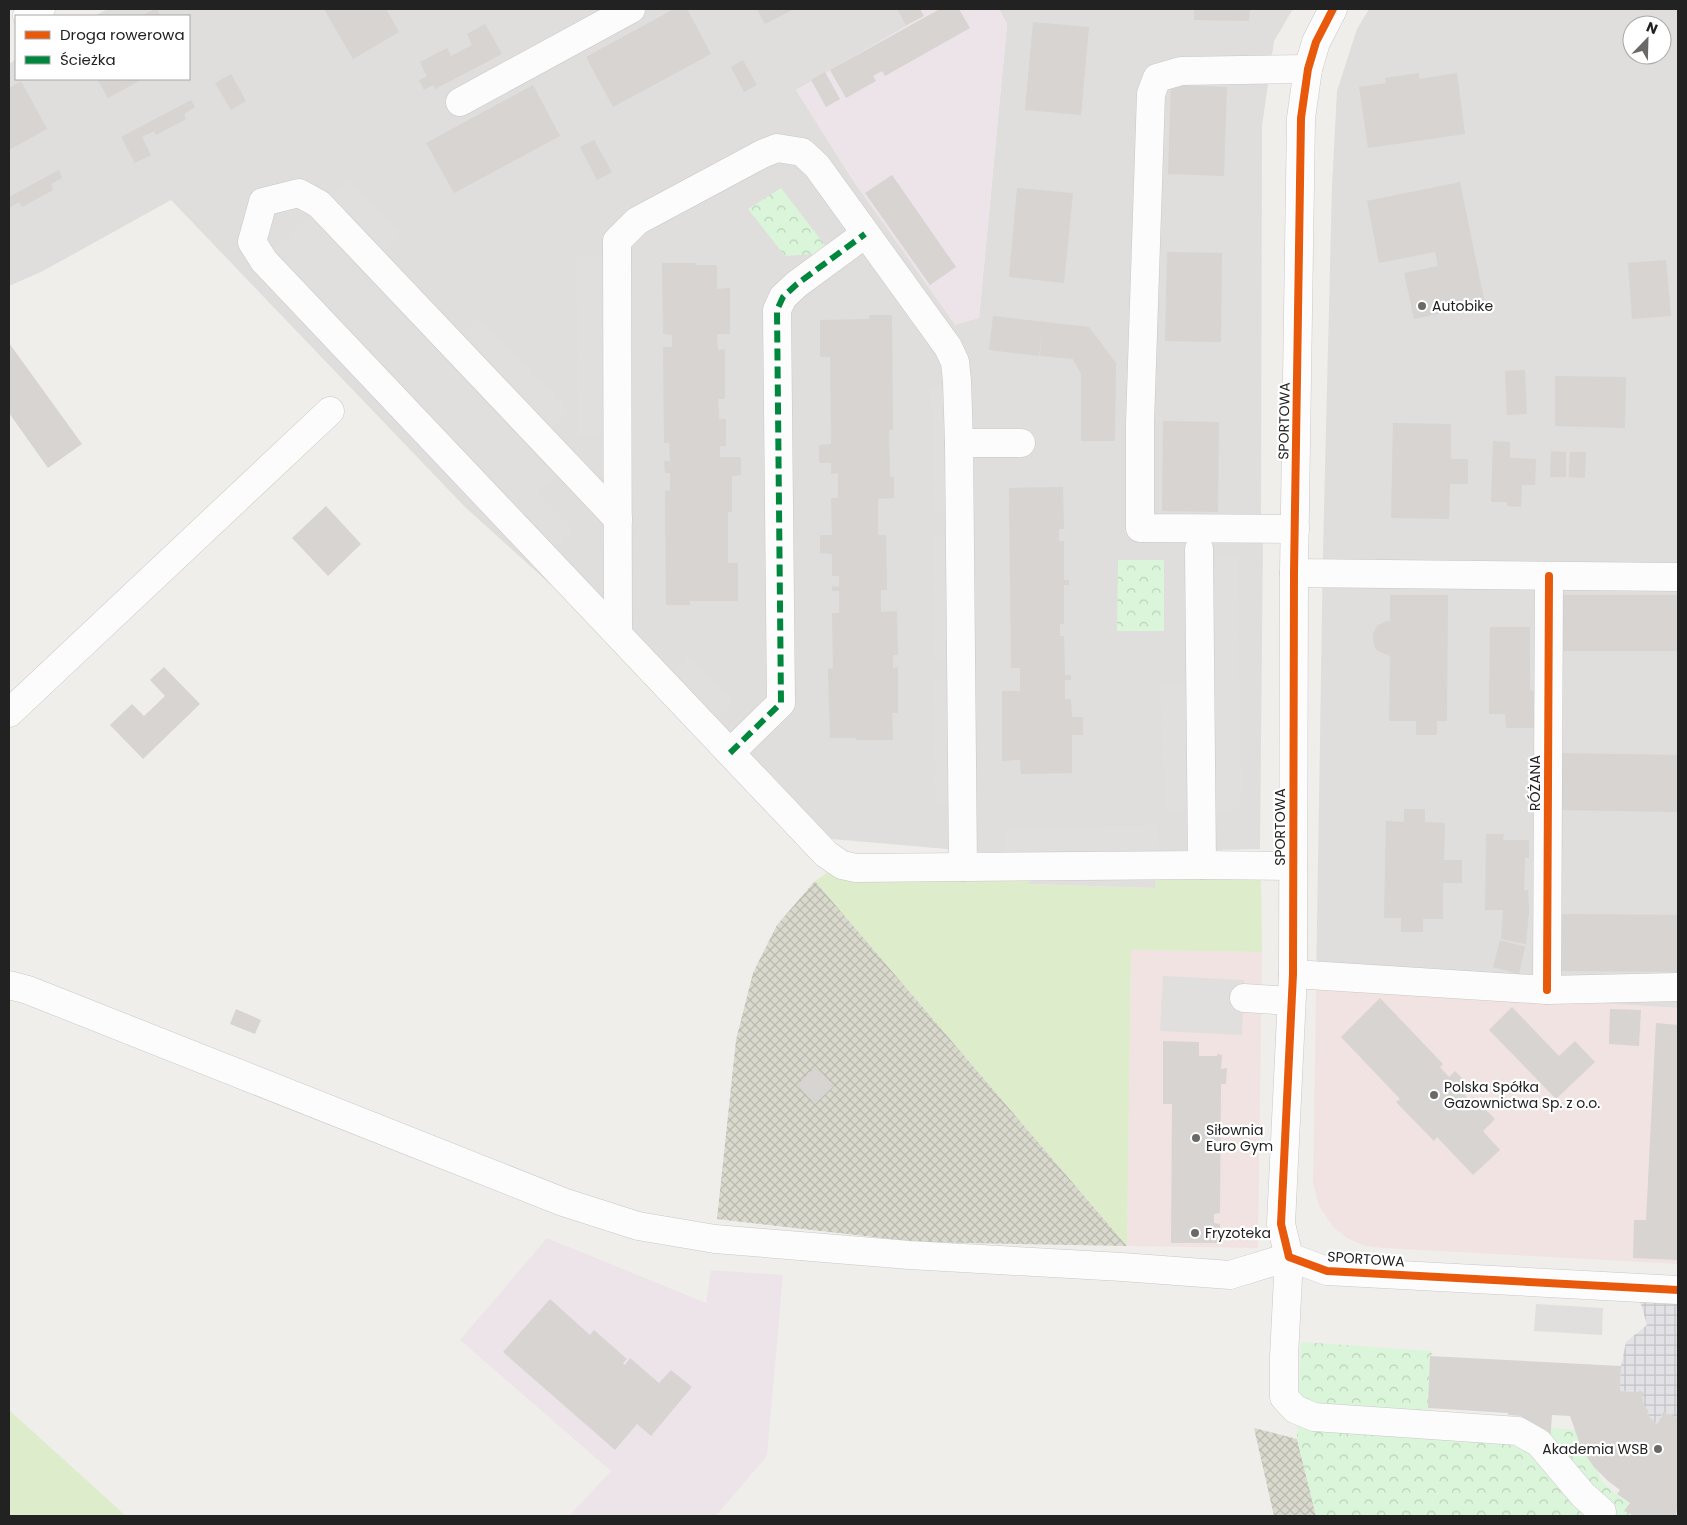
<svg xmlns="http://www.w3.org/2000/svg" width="1687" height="1525" viewBox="0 0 1687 1525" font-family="Poppins,sans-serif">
<defs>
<pattern id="construction-cross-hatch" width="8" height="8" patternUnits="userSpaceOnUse" patternTransform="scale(1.25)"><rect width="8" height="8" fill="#d9d9cd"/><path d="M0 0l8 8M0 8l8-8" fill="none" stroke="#babab0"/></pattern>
<pattern id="park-crowns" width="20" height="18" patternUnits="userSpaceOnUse" patternTransform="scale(1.25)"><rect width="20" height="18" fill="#daf5da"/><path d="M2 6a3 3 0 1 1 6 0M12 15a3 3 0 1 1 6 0" fill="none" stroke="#bbd2bb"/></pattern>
<pattern id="plaza-grid" width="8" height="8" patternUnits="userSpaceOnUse" patternTransform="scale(1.25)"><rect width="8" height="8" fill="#e2e1e5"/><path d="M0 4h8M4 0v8" fill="none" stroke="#c2c1c4"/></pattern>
</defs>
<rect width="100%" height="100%" fill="#f0eeeb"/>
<g fill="#dfdedc" fill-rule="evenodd">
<path d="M108 9H920L924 16 796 90 852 179 956 324 979 318 1007 24 999 9H1293L1274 41 1262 126 1261 519 1263 539 1260 849 1004 854 832 839 465 507 171 200 43 271 9 286V64L16 59V79H189V16H94Z"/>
<path d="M1369 9H1678V1008L1316 986 1323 550 1332 185 1337 91 1357 29ZM1632 25H1662V55H1632Z"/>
</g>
<g fill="#f1e3e1">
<path d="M1131 950 1262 952 1258 1248 1127 1246Z"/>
<path d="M1316 986 1678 1008V1264L1383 1248 1365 1246 1347 1238 1333 1227 1319 1206 1313 1183Z"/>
</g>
<g fill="#ede4e9">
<path d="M920 9H999L1007 24 979 318 955 325 852 179 796 90 923 16Z"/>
<path d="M547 1238 706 1303 711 1270 783 1275 767 1456 716 1516H569L611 1471 460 1340Z"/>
</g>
<g fill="url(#construction-cross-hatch)">
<path d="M815 881 1127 1246 917 1242 717 1219 736 1040 753 973 777 925Z"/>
<path d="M1254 1428 1297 1439 1316 1516H1274Z"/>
</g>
<g fill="#ddeccb">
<path d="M831 870 1029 873V884L1154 888 1155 877H1261L1262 952 1131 950 1127 1246 815 881Z"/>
<path d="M9 1410 126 1516H9Z"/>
</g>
<g fill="url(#park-crowns)">
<path d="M781 188 831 253 785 256 748 209Z"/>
<path d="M1118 560H1164V631H1117Z"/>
<path d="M1301 1342 1432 1351 1428 1419 1594 1431C1594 1443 1592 1458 1597 1470 1604 1492 1631 1505 1652 1512 1660 1514 1671 1513 1678 1516H1316L1297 1439Z"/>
</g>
<g fill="#e0dfde">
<path d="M349 178 403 233 385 250 331 195Z"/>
<path d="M309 216 555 476 538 494 573 529 556 547 274 250Z"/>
<path d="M576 257H603V435L578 436Z"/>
<path d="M479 317 568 411 551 428 462 335Z"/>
<path d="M930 388H943L947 511H934Z"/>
<path d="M932 535H945L948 657 935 658Z"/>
<path d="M1213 557H1238L1241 809 1216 810Z"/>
<path d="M690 656 735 700 718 717 673 672Z"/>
<path d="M933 681H946L949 804H936Z"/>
<path d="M1185 683 1189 810 1164 811 1160 684Z"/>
<path d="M1158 825 1159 851 1004 854V829Z"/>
<path d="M1029 873 1155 877V888L1029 884Z"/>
<path d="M1163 976 1244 980 1242 1035 1160 1031Z"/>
<path d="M1536 1304 1603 1308 1602 1335 1534 1331Z"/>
</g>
<path fill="url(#plaza-grid)" d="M1636 1287 1678 1290V1418L1663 1412 1661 1415 1662 1416 1657 1424 1647 1414 1649 1412 1644 1405 1642 1395 1644 1393 1641 1390 1638 1392 1620 1391 1621 1366 1626 1342 1647 1325Z"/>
<g fill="#d7d4d2">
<path d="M155 9H157L161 16H141Z"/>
<path d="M324 9H386L399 32 353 59Z"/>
<path d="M674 9H687L711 54 613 107 586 57Z"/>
<path d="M757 9H794L765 24Z"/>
<path d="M897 9H920L924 16 906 25Z"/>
<path d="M940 9H959L970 28 885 76 882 71 873 76 876 81 846 98 830 70Z"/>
<path d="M1194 9H1250L1249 21 1194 20Z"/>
<path d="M1033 22 1089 27 1081 115 1025 110Z"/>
<path d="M485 24 502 54 435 89 433 85 424 90 419 80 427 76 420 62 447 48 451 56 472 45 467 34Z"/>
<path d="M743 60 757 85 744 92 731 67Z"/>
<path d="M825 72 840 99 826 107 811 80Z"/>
<path d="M1419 73V79L1457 73 1465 134 1368 148 1359 87 1386 83 1385 78Z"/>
<path d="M231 74 246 101 231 110 215 83Z"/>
<path d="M97 79H143L108 98Z"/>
<path d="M21 81 47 129 9 150V88Z"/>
<path d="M533 85 560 136 454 193 426 143Z"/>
<path d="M1171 85 1227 87 1224 176 1168 174Z"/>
<path d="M191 100 195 107 184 114 186 119 156 135 154 131 142 137 151 155 135 163 121 137Z"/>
<path d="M594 140 612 172 597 180 580 147Z"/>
<path d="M59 170 62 178 51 184 53 190 22 207 19 202 9 208V197Z"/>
<path d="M892 175 956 267 930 285 865 193Z"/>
<path d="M1460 182 1485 304 1414 319 1404 273 1438 266 1435 252 1379 263 1367 201Z"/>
<path d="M1017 188 1073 193 1064 283 1009 277Z"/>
<path d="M1167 252 1222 253 1221 342 1165 341Z"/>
<path d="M1666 260 1671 316 1632 319 1628 263Z"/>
<path d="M662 263H696V265H717V289L730 288V334H717L718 350 725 349V399H718L719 419H726V446H720V457H741V475L732 476V512H728V563H738V601H690V605H666L665 490 670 491V473H665L664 461H670L669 443H664L663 347H672V335L663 334Z"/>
<path d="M869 315H892L893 430H889L890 477H894V498L878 499V535H886L887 590H881V612L897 611 898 655H893V668L898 667V713H892L893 740H856V738H830L828 669 833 668 832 613H839V591H832V586L839 587V576H832V554L820 553V535H832L831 498H838V473L831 474V463H819V445L831 444 830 357H820V320L869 319Z"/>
<path d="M993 316 1089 327 1116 363 1115 441H1081V374L1073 359 1040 356 1043 327 1039 356 989 350Z"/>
<path d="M9 343 82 444 48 468 9 413Z"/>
<path d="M1525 370 1527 414 1507 415 1505 371Z"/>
<path d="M1555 376 1626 377 1625 428 1555 426Z"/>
<path d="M1163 421 1219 422 1218 512 1162 511Z"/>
<path d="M1393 423 1451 424V459H1468V484H1450L1449 519 1391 518Z"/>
<path d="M1493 441 1510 442V458L1536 459 1535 485H1522L1521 507 1507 506V502H1491Z"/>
<path d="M1551 451 1566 452V477H1550Z"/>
<path d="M1570 452H1586L1585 478 1569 477Z"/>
<path d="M1063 487 1064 529H1059V541H1064V580H1069V585H1064V624H1060V636H1064L1065 675H1071V680H1065V699H1071L1072 717H1083V735H1072V773L1021 774 1020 760 1002 761V691H1020V668H1011L1009 488Z"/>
<path d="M326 506 361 544 328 576 292 538Z"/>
<path d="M1390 595H1448L1447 721H1437V735H1416V721H1389L1390 656 1378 651 1375 648 1373 640V634L1377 626 1386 621H1390Z"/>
<rect x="1558" y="595" width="120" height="56"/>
<path d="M1490 627H1530V690L1535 691V728H1506L1505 714H1489Z"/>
<path d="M164 667 200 704 143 759 110 725 132 704 144 716 165 696 150 680Z"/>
<path d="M1556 753 1678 755V812L1555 810Z"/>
<path d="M1404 809H1425V822L1445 823 1444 860H1462V883H1443V919H1423V932H1401V918H1384L1386 821 1404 822Z"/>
<path d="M1486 834H1504L1503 840H1529V858H1525L1524 890H1528L1529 910 1526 944 1501 939 1503 910H1485Z"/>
<path d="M1556 914 1678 915V972L1556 971Z"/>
<path d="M1500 940 1525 947 1519 974 1493 967Z"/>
<path d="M1380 998 1443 1064 1440 1067 1449 1077 1455 1071 1467 1083 1460 1090 1470 1100 1473 1097 1495 1119 1483 1131 1500 1150 1473 1175 1437 1137 1434 1141 1396 1102 1400 1099 1341 1037Z"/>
<path d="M1512 1007 1559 1056 1575 1041 1595 1062 1556 1099 1489 1030Z"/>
<path d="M236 1009 261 1020 255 1034 230 1024Z"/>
<path d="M1610 1009 1641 1010 1639 1046 1609 1044Z"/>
<path d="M1656 1023 1678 1025V1260L1633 1258 1634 1220H1646Z"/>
<path d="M1163 1041 1199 1042V1056H1217V1054L1222 1055 1221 1069 1227 1068 1226 1084H1221L1220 1213 1214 1214V1223L1220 1224V1243H1171L1172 1104H1163Z"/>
<path d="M816 1067 834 1086 815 1104 797 1085Z"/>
<path d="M550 1299 590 1335 594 1330 627 1359 623 1363 625 1365 630 1358 659 1383 671 1370 692 1387 651 1436 637 1424 615 1450 503 1352Z"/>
<path d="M1430 1356 1621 1366 1620 1391 1638 1392 1640 1390 1644 1393 1642 1395 1644 1405 1649 1412 1647 1414 1657 1424 1662 1416 1661 1415 1663 1412 1678 1418V1507H1677L1676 1516H1635L1624 1511 1630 1503 1617 1494 1620 1490 1608 1481 1594 1467 1582 1450 1570 1416 1552 1415 1550 1442 1518 1422 1522 1416 1508 1415V1413L1428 1408Z"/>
</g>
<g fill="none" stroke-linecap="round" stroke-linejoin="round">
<defs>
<g id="minor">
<path d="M1333 9 1316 42 1308 69 1301 118 1294 573 1293 974 1281 1224 1289 1257 1327 1271 1678 1290"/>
<path d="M27 16 41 9"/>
<path d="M460 102 631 9"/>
<path d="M959 443H1021"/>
<path d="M618 519 319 204 299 193 263 202 252 242 264 261 826 854 842 865 856 868 1202 865 1293 866"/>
<path d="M1295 529 1140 528V423L1151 94 1157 78 1181 71 1308 69"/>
<path d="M1199 549 1202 865"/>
<path d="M1294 573 1678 577"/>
<path d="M618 633 617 241 637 221 762 154 777 148 802 152 817 166 948 347 955 362 957 381 959 443 963 867"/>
<path d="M9 713 330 411"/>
<path d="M730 753 781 703 777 310 783 297 797 284 865 234"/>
<path d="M1293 974 1547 990 1678 987"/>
<path d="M9 985 28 990 563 1202 638 1226 715 1239 909 1255 1122 1267 1230 1275 1289 1257 1284 1357V1397L1295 1409 1314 1417 1518 1431 1539 1443 1583 1495 1602 1512"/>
<path d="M1547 990 1549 576"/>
<path d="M1244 998 1291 1001"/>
</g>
</defs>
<use href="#minor" stroke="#c9c8c7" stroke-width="29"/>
<use href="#minor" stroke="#fdfcfc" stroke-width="28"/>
<path stroke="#00873e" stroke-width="6" stroke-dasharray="12 6" stroke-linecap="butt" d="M730 753 781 703 777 310 783 297 797 284 865 234"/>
<defs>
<g id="cycleway">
<path d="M1333 9 1316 42 1308 69 1301 118 1294 573 1293 974 1281 1224 1289 1257 1327 1271 1678 1290"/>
<path d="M1547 990 1549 576"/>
</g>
</defs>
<use href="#cycleway" stroke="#fff" stroke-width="11"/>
<use href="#cycleway" stroke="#e8590c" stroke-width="8"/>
</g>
<g fill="#6a6968" stroke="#fff" stroke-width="2">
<circle cx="1422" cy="306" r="5"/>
<circle cx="1434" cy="1095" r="5"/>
<circle cx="1196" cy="1138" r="5"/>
<circle cx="1195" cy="1233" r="5"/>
<circle cx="1658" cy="1449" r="5"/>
</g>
<g text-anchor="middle" stroke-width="4.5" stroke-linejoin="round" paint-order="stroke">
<g font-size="14" fill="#222" stroke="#fff" text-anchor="start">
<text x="1432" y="311">Autobike</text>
<text x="1444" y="1092">Polska Spółka<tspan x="1444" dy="16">Gazownictwa Sp. z o.o.</tspan></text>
<text x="1206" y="1135">Siłownia<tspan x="1206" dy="16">Euro Gym</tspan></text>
<text x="1205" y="1238">Fryzoteka</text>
<text x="1648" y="1454" text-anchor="end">Akademia WSB</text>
</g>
<g font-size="14" fill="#222" stroke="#fff">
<text transform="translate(1284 421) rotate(-89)" y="5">SPORTOWA</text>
<text transform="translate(1535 783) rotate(-90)" y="5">RÓŻANA</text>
<text transform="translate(1280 827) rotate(-90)" y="5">SPORTOWA</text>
<text transform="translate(1366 1259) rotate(4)" y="5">SPORTOWA</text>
</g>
</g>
<rect width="1687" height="1525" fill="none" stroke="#222222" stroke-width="20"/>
<rect x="15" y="15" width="175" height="65" fill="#ffffff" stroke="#a7a7a7"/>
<rect x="25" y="31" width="25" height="8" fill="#e8590c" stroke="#a7a7a7"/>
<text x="60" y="40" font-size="15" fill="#222222">Droga rowerowa</text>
<rect x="25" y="56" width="25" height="8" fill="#00873e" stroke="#a7a7a7"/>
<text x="60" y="65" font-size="15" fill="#222222">Ścieżka</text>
<g transform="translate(1647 40) rotate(23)"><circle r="24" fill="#ffffff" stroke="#a7a7a7"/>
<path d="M0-4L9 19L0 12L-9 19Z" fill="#6a6968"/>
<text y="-8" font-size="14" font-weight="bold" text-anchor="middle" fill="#222222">N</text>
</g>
</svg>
